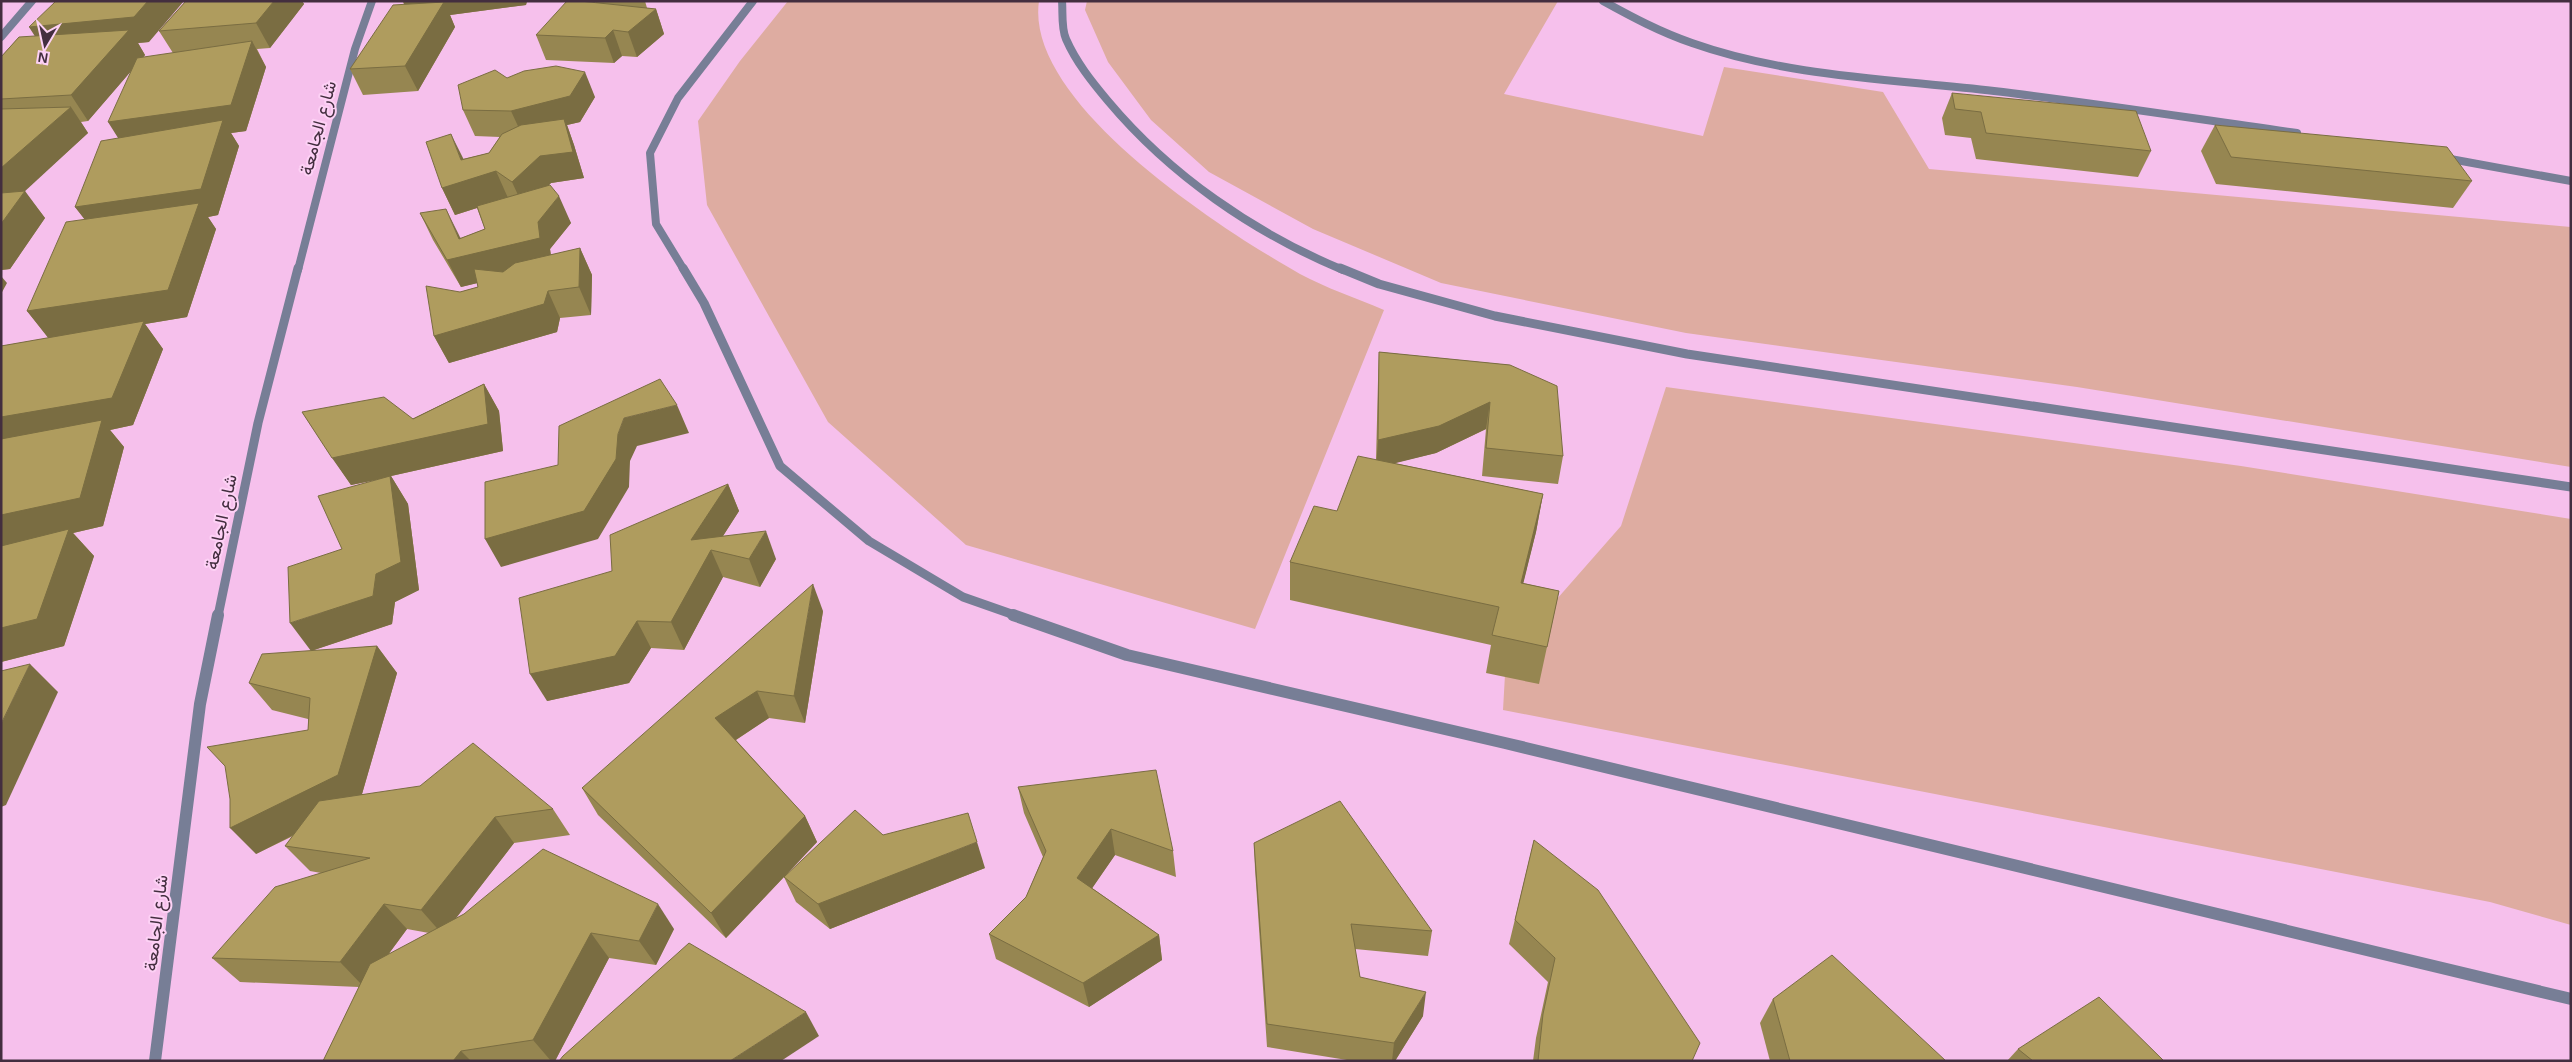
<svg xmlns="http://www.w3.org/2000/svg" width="2572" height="1062" viewBox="0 0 2572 1062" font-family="Helvetica,Vazirmatn,sans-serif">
<rect width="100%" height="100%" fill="#f6c0ec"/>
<g fill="#deaca1">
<path d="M788 1H1039C1024 103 1223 230 1300 274 1326 288 1356 298 1384 310L1255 629 966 545 828 422 707 205 698 121 740 61Z"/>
<path d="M1087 1H1558L1504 94 1703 136 1724 67 1883 92 1929 169 2571 227V467L2077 387 1686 333 1441 283 1313 229 1209 172 1151 120 1108 62 1085 10Z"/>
<path d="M1666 387 2241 466 2571 519V925L2490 902 1503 710 1506 657 1621 526Z"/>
</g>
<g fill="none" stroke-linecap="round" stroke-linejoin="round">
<g stroke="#777e96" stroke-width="8">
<path d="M1062 1C1063 12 1061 28 1066 39 1076 62 1092 82 1108 101 1170 175 1254 233 1343 270"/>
<path d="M1603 1C1632 17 1660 32 1692 43 1788 77 1893 79 1994 91 2095 103 2196 119 2297 133"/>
<path d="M1 37 32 1"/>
<path d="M2445 158 2571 181"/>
<path d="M298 270 355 49 372 1"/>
<path d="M684 270 656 224 650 153 678 98 753 1"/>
</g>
<g stroke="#777e96" stroke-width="9">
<path d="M683 268 704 303 780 466 869 541 963 597 1017 616"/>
<path d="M1340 268 1379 284 1495 316 1687 354 2571 487"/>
<path d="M218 616 258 423 298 268"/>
</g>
<g stroke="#777e96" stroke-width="12">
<path d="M1013 615 1127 655 1505 743 2571 999"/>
<path d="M155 1061 200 704 218 615"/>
</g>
</g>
<g fill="#968651" fill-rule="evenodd">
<path d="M186 1H302L304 4 270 48 257 49 266 67 246 131 231 133 239 146 218 215 208 217 216 229 187 317 145 324 163 349 133 425 110 430 124 447 103 526 73 533 94 556 64 646 1 662V346L49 338 27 311 85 219 75 207 118 138 131 71 88 121 81 122 88 133 24 191 45 218 10 269 1 270V57L19 37 149 42 138 43 145 55 143 58 173 53 159 31Z"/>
<path d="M403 1H527L526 5 450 15 455 27 418 91 363 95 350 69 404 5Z"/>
<path d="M596 1H645L647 8 656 9 664 34 637 57 622 56 614 63 546 60 536 35 596 3Z"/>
<path d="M507 78 595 97 580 122 567 125 574 145 584 178 551 183 548 186 571 223 550 249 551 255 580 248 592 275 591 315 560 318 557 332 449 363 434 336 460 292 478 287 477 283 461 287 433 240 420 213 461 238 485 229 477 208 455 215 442 188 463 159 489 153 500 137 475 136 463 110Z"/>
<path d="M1952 93 2151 151 2138 177 1976 159 1971 138 1945 135 1942 118Z"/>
<path d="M2215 125 2472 181 2453 208 2216 184 2201 151Z"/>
<path d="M1379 352 1510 365 1563 456 1558 484 1482 476 1486 429 1436 453 1394 463 1543 494 1536 532 1523 583 1559 591 1539 684 1486 673 1491 645 1290 600V562L1337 511 1376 460 1378 380Z"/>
<path d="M484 384 499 411 503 451 391 476 408 504 419 590 395 602 392 624 311 651 377 646 397 673 362 794 553 809 570 835 514 843 456 918 674 929 656 965 609 958 555 1061H323L359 987 240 982 212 958 321 873 310 871 285 846 293 836 256 854 308 730V719L272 710 249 683 311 651 342 549 381 479 351 485 302 412 413 419ZM407 929 429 933 388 955Z"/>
<path d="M728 484 739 511 723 536 776 559 760 587 723 577 684 650 651 648 629 683 547 701Z"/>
<path d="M823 611 805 723 769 718 736 740 805 816 817 842 788 873 883 835 985 868 830 929 796 902 784 877 726 938 598 815 582 788Z"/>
<path d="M1018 787 1173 851 1176 877 1115 855 1092 888 1159 935 1162 960 1089 1007 996 959 989 934 1026 897 1043 857 1024 813Z"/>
<path d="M1534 840 1692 1061H1533L1536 1038 1548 982 1509 944Z"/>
<path d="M1254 843 1432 931 1428 956 1355 949 1360 977 1423 1016 1395 1061H1353L1267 1047 1255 869Z"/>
<path d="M1773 999 1946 1061H1770L1760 1023Z"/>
<path d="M2018 1049 2164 1061H2007Z"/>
</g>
<g fill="#7a6d42">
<path d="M148 1H184L149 42 138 43 145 55 88 121 71 95 45 52 29 27Z"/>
<path d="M274 1H302L304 4 270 48 256 23Z"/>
<path d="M403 1H527L526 5 450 15 455 27 418 91 405 66 411 20Z"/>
<path d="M656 9 664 34 637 57 628 32Z"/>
<path d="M613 30 622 56 614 63 605 38Z"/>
<path d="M252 41 266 67 246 131 231 133 239 146 218 215 208 217 216 229 187 317 145 324 163 349 133 425 110 430 124 447 103 526 73 533 94 556 64 646 1 662V417L49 339 27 311 95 233 75 207 125 149 108 122Z"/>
<path d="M585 72 595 97 580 122 567 125 574 145 584 178 551 183 524 208 512 182 523 137 511 111Z"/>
<path d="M71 107 88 133 10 205 1 206V168Z"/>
<path d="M451 134 464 160 496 171 508 198 455 215 442 188 461 160Z"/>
<path d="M25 191 45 218 10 269 1 270V224Z"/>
<path d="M559 196 571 223 550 249 552 265 461 287 447 260 459 239 446 209 459 235 468 255 538 222Z"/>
<path d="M580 248 592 275 591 315 579 287Z"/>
<path d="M1 276 7 283 1 294Z"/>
<path d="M548 291 560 318 557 332 449 363 434 336Z"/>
<path d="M484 384 499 411 503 451 391 476 408 504 419 590 395 602 392 624 311 651 290 623 373 596 390 477 351 485 332 458Z"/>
<path d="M1490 402 1486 429 1436 453 1376 468 1378 440Z"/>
<path d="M677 405 689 433 637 446 630 461 629 487 598 539 501 567 485 539 618 434 624 418Z"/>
<path d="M728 484 739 511 714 550H711L723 577 684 650 671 622 691 540Z"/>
<path d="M1543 494 1536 532 1514 621 1521 583Z"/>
<path d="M766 531 776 559 760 587 749 559Z"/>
<path d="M813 584 823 611 805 723 794 696Z"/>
<path d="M637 621 651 648 629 683 547 701 530 674Z"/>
<path d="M377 646 397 673 360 801 256 854 230 828Z"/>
<path d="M30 664 58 692 6 805 1 807V724Z"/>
<path d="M757 691 769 718 728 745 715 718Z"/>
<path d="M805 816 817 842 726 938 711 913Z"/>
<path d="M495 817 514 843 443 935 421 910Z"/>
<path d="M1111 829 1115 855 1082 903 1077 878Z"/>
<path d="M977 842 985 868 830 929 818 904Z"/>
<path d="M384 904 407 929 364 987 340 962Z"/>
<path d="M658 904 674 929 656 965 639 941Z"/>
<path d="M591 933 609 958 555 1061H551L533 1040Z"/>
<path d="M1159 935 1162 960 1089 1007 1083 983Z"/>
<path d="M1426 992 1423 1016 1395 1061H1392L1394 1043Z"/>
<path d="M806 1012 819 1036 781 1061H730Z"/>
<path d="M461 1051 471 1061H453Z"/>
</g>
<g fill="#af9c5e" stroke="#7a6d42">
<path d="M56 1H148L134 17 29 27Z"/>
<path d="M186 1H274L256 23 159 31Z"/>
<path d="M567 1H580L656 9 628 32 613 30 605 38 536 35Z"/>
<path d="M444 2 405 66 350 69 393 5Z"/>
<path d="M129 30 71 95 1 99V57L19 37Z"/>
<path d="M252 41 231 105 108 122 137 58Z"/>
<path d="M556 66 585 72 570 96 511 111 463 110 458 85 495 70 507 78 524 71Z"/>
<path d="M1952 93 2136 111 2151 151 1986 133 1981 112 1955 109Z"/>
<path d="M71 107 1 168V109Z"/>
<path d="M564 119 573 152 540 156 512 182 496 171 442 188 426 142 451 134 461 160 489 153 502 134 521 125Z"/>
<path d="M223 120 201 189 75 207 101 141Z"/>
<path d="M2215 125 2447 147 2472 181 2231 157Z"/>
<path d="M550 185 559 196 538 222 540 238 447 260 420 213 446 209 459 239 485 229 477 206Z"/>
<path d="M25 191 1 224V193Z"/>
<path d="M199 203 168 290 27 311 66 222Z"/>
<path d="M580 248 579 287 548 291 544 304 434 336 426 286 460 292 478 287 474 269 503 272 515 263Z"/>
<path d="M144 321 112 398 1 417V346Z"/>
<path d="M1379 352 1510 365 1557 386 1563 456 1486 448 1490 402 1439 426 1378 440Z"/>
<path d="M660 379 677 405 624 418 618 434 616 459 584 511 485 539V482L558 465 559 426Z"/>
<path d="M484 384 488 424 332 458 302 412 384 397 413 419Z"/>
<path d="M102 420 80 498 1 515V439Z"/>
<path d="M1358 456 1543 494 1521 583 1559 591 1547 647 1492 635 1499 607 1290 562 1314 506 1337 511Z"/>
<path d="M390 476 401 562 376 574 373 596 290 623 288 567 342 549 318 496Z"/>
<path d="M728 484 691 540 766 531 749 559 711 550 671 622 637 621 615 656 530 674 519 598 612 571 610 535Z"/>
<path d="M69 529 37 619 1 628V546Z"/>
<path d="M813 584 794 696 757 691 715 718 805 816 711 913 582 788Z"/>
<path d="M377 646 338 775 230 828V799L225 766 207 747 308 730 310 698 249 683 262 654Z"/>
<path d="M30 664 1 724V671Z"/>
<path d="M473 743 553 809 495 817 421 910 384 904 340 962 212 958 275 887 370 858 285 846 319 801 420 786Z"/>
<path d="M1156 770 1173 851 1111 829 1077 878 1159 935 1083 983 989 934 1026 897 1046 851 1018 787Z"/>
<path d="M1340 801 1432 931 1351 924 1360 977 1426 992 1394 1043 1267 1024 1254 843Z"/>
<path d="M855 810 883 835 968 813 977 842 818 904 784 877Z"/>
<path d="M1534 840 1598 890 1700 1043 1692 1061H1538L1543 1014 1555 958 1515 920Z"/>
<path d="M543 849 658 904 639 941 591 933 533 1040 461 1051 453 1061H323L370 964 464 914Z"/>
<path d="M689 943 806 1012 730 1061H559L563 1056Z"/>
<path d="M1832 955 1946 1061H1790L1773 999Z"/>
<path d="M2099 997 2164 1061H2033L2018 1049Z"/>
</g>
<g text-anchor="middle" stroke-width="4" stroke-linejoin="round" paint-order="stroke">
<g font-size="18" fill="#432e3f" stroke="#fdd1f5">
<text transform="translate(318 128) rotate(-75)" y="6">شارع الجامعة</text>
<text transform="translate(221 522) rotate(-78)" y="6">شارع الجامعة</text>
<text transform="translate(156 923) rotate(-83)" y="6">شارع الجامعة</text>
</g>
</g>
<rect width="2572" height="1062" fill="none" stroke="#432e3f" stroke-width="5"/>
<g transform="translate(45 45) rotate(189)" stroke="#fdd1f5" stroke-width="4" paint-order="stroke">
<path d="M0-4L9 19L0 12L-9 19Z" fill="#432e3f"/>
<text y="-8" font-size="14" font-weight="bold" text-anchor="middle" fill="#432e3f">N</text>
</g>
</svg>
